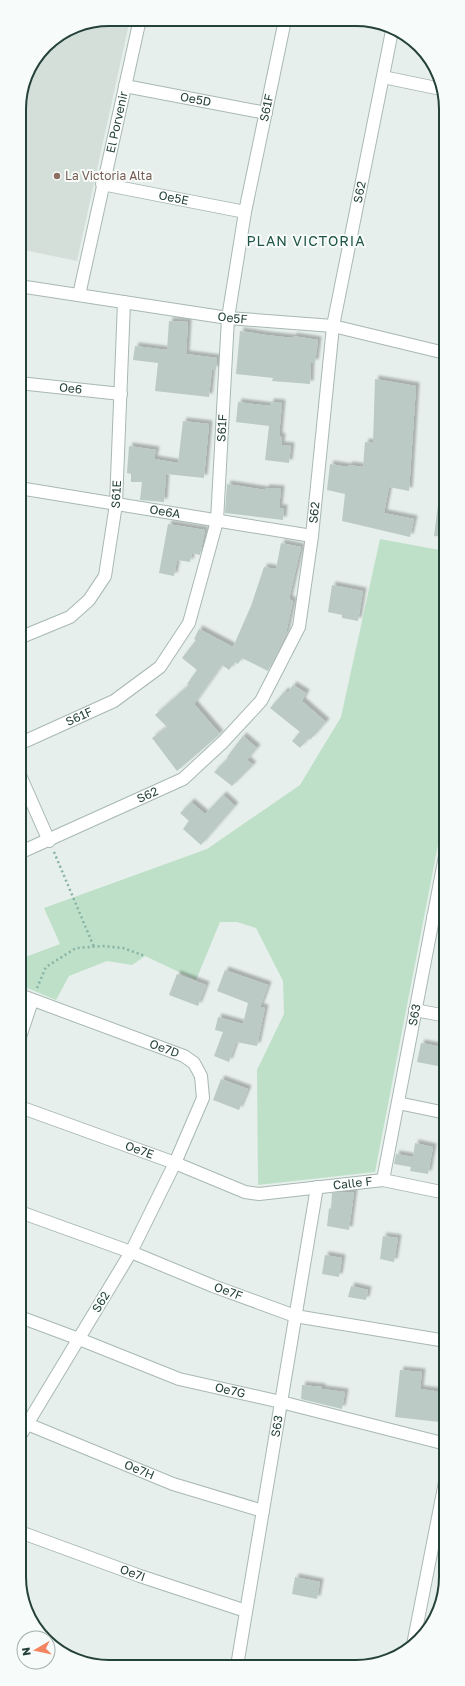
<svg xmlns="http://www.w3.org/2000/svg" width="465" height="1686" viewBox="0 0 465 1686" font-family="'Golos Text',sans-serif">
<defs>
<filter id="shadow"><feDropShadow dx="3.5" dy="-3.5" stdDeviation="1" flood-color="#0004"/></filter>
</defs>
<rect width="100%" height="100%" fill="#e6efeb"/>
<path fill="#d4dfda" d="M109 19H130L77 261 19 249V103L26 74 45 45 75 26Z"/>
<path fill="#bfe0c8" d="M380 539 445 551V808L375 1172 258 1185 257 1070 284 1014 283 981 256 928 237 922H220L196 980 145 956 132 965 107 961 69 976 56 1000 20 985V959L60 944 44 908 207 849 300 785 341 717Z"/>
<g fill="#bbcac4" filter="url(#shadow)">
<path d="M169 321 188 322 186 354 217 358 216 370 212 369 209 397 155 391 158 363 133 360 135 346 167 350Z"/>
<path d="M240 331 266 335 293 338V336L318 340 315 363 311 362 310 384 272 381 273 378 236 374Z"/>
<path d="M375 379 416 386 409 491 389 487 384 513 414 519 410 537 342 521 345 494 327 490 330 464 348 467 349 465 363 467 365 442 373 443Z"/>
<path d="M238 402 270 406V402L282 403 279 436 282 437 281 445 291 446 289 463 265 460 269 426 236 422Z"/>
<path d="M183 421 209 424 204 478 166 474 164 502 140 500 142 482H131V474L127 473 129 446 156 450 154 459 178 463Z"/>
<path d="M227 484 265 490 266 488 281 489 279 508H284L283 520 225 513Z"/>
<path d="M438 505H445V537L434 536Z"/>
<path d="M168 524 205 530 200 555 192 553 190 562 177 560 174 576 159 573Z"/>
<path d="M281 543 301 547 289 599 293 601 286 633 276 655 268 671 242 658 238 664 235 662 229 670 222 665 194 704 220 734 177 771 152 738 167 727 155 715 189 685 187 684 197 670 182 658 196 640 194 639 199 629 233 647 251 606 264 567 276 569Z"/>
<path d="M332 585 363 591 358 621 342 618V615L328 612Z"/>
<path d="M293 685 306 693 302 701 326 722 310 740 309 738 300 748 292 741 300 732 270 708 285 691 288 693Z"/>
<path d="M243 736 257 748 247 760 253 765 232 786 214 772 228 758 227 757Z"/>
<path d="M223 795 235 806 201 845 183 829 189 821 180 813 191 802 205 814Z"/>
<path d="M225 970 268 985 260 1007 265 1008 257 1046 236 1042 229 1062 214 1056 223 1032 215 1030 218 1017 243 1024 248 1003 217 991Z"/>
<path d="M177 974 206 985 198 1006 169 995Z"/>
<path d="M421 1043 442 1047 438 1066 417 1062Z"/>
<path d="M221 1079 248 1089 239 1110 213 1100Z"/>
<path d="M415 1143 433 1147 428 1174 410 1171 411 1167 394 1164 396 1154 413 1157Z"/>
<path d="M354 1192 349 1230 327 1226 329 1208 331 1209 332 1193Z"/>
<path d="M383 1236 398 1238 394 1262 380 1259Z"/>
<path d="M325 1255 342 1258 339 1277 322 1274Z"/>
<path d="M351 1286 368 1290 366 1300 348 1297Z"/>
<path d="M400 1370 422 1372 420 1389 442 1392 439 1422 395 1417Z"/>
<path d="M302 1385 322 1387V1389L345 1392 342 1409 301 1399Z"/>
<path d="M295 1577 320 1582 317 1599 292 1594Z"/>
</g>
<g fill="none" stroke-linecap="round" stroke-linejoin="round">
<defs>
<g id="street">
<path d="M383 77 441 89"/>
<path id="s1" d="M125 86 266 113"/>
<path id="s2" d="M102 184 245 212"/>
<path id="s3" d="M19 286 228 318 333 326 445 353"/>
<path id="s4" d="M79 295 140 19"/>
<path id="s5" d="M19 383 121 394"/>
<path id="s6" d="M19 488 312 536"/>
<path id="s7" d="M19 638 70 617 89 600 105 576 116 504 124 302"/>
<path id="s8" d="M19 744 114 701 160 667 189 623 217 521 228 318 245 212 285 20"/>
<path d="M19 773 49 841"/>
<path id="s9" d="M19 853 183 779 223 742 261 701 299 627 312 536 333 326 392 31"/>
<path d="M433 917 446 919"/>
<path id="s10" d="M20 995 184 1056 194 1063 201 1076 203 1098 175 1163 131 1252 20 1436"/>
<path d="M415 1010 446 1016"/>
<path d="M20 1037 32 1001"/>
<path d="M398 1103 446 1113"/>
<path id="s11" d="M20 1107 175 1163 245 1192 259 1194 383 1180 446 1193"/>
<path id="s12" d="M383 1180 446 851"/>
<path id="s13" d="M20 1212 131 1252 213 1286 295 1316 446 1341"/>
<path id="s14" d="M20 1317 79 1339 179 1379 281 1402 446 1444"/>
<path id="s15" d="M20 1421 173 1484 263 1511"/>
<path id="s16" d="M20 1532 140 1576 246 1611"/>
<path d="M413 1645 446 1477"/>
<path d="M88 1664 92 1665"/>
<path id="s17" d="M237 1666 317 1187"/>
</g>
</defs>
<use href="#street" stroke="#a8b8b2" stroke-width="14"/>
<g stroke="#86b3a5" stroke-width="2.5" stroke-dasharray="2 3" stroke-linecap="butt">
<path d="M54 852 94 947"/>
<path d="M37 988 46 967 76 948 103 946 123 948 145 956"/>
</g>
<use href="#street" stroke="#fff" stroke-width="12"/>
</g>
<circle fill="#8d6e63" stroke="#f7fbf9" stroke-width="1.5" cx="57" cy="176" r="4"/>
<g text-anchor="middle" stroke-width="4" stroke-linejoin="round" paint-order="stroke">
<g font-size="12" fill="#24423a" stroke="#f7fbf9">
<text dy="4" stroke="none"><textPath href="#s1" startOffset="72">Oe5D</textPath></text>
<text dy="4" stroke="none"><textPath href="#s8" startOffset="737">S61F</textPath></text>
<text dy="4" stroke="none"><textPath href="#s4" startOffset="177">El Porvenir</textPath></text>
<text dy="4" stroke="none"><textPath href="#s9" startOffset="813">S62</textPath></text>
<text dy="4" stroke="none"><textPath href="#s2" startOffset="73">Oe5E</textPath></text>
<text dy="4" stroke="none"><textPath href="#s3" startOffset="216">Oe5F</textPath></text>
<text dy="4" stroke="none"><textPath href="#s5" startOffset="52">Oe6</textPath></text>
<text dy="4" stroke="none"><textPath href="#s8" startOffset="413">S61F</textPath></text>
<text dy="4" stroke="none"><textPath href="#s7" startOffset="192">S61E</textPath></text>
<text dy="4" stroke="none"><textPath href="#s9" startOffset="489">S62</textPath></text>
<text dy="4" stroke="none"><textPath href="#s6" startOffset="148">Oe6A</textPath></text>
<text dy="4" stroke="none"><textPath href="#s8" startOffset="66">S61F</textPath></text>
<text dy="4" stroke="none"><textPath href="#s9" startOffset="141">S62</textPath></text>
<text dy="4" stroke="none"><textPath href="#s12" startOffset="168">S63</textPath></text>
<text dy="4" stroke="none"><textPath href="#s10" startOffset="154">Oe7D</textPath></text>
<text dy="4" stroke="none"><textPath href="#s11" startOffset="127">Oe7E</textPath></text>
<text dy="4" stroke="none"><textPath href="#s11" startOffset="349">Calle F</textPath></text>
<text dy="4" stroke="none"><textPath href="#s13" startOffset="223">Oe7F</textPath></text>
<text transform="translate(101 1302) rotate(-59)" y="4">S62</text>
<text dy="4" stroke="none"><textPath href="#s14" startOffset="223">Oe7G</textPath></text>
<text dy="4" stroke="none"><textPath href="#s17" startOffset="243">S63</textPath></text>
<text dy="4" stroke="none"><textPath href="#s15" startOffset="129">Oe7H</textPath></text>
<text dy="4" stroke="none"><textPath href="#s16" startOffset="120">Oe7I</textPath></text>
</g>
<g font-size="12" fill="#785e54" stroke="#f7fbf9" text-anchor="start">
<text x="65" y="180">La Victoria Alta</text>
</g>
<g font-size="14" letter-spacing="1" fill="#1f5548" stroke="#f7fbf9">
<text x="306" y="246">PLAN VICTORIA</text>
</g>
</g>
<path d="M0 0H465V1686H0ZM109 26H356A83 83 0 0 1 439 109V1577A83 83 0 0 1 356 1660H109A83 83 0 0 1 26 1577V109A83 83 0 0 1 109 26Z" fill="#f7fbf9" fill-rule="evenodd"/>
<path fill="none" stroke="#24423a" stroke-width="2" d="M109 26H356A83 83 0 0 1 439 109V1577A83 83 0 0 1 356 1660H109A83 83 0 0 1 26 1577V109A83 83 0 0 1 109 26Z"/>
<g transform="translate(36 1650) rotate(261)"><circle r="19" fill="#f7fbf9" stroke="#a3b1ad"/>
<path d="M0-3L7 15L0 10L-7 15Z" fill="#f4845f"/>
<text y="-6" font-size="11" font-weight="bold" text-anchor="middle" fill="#24423a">N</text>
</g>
</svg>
